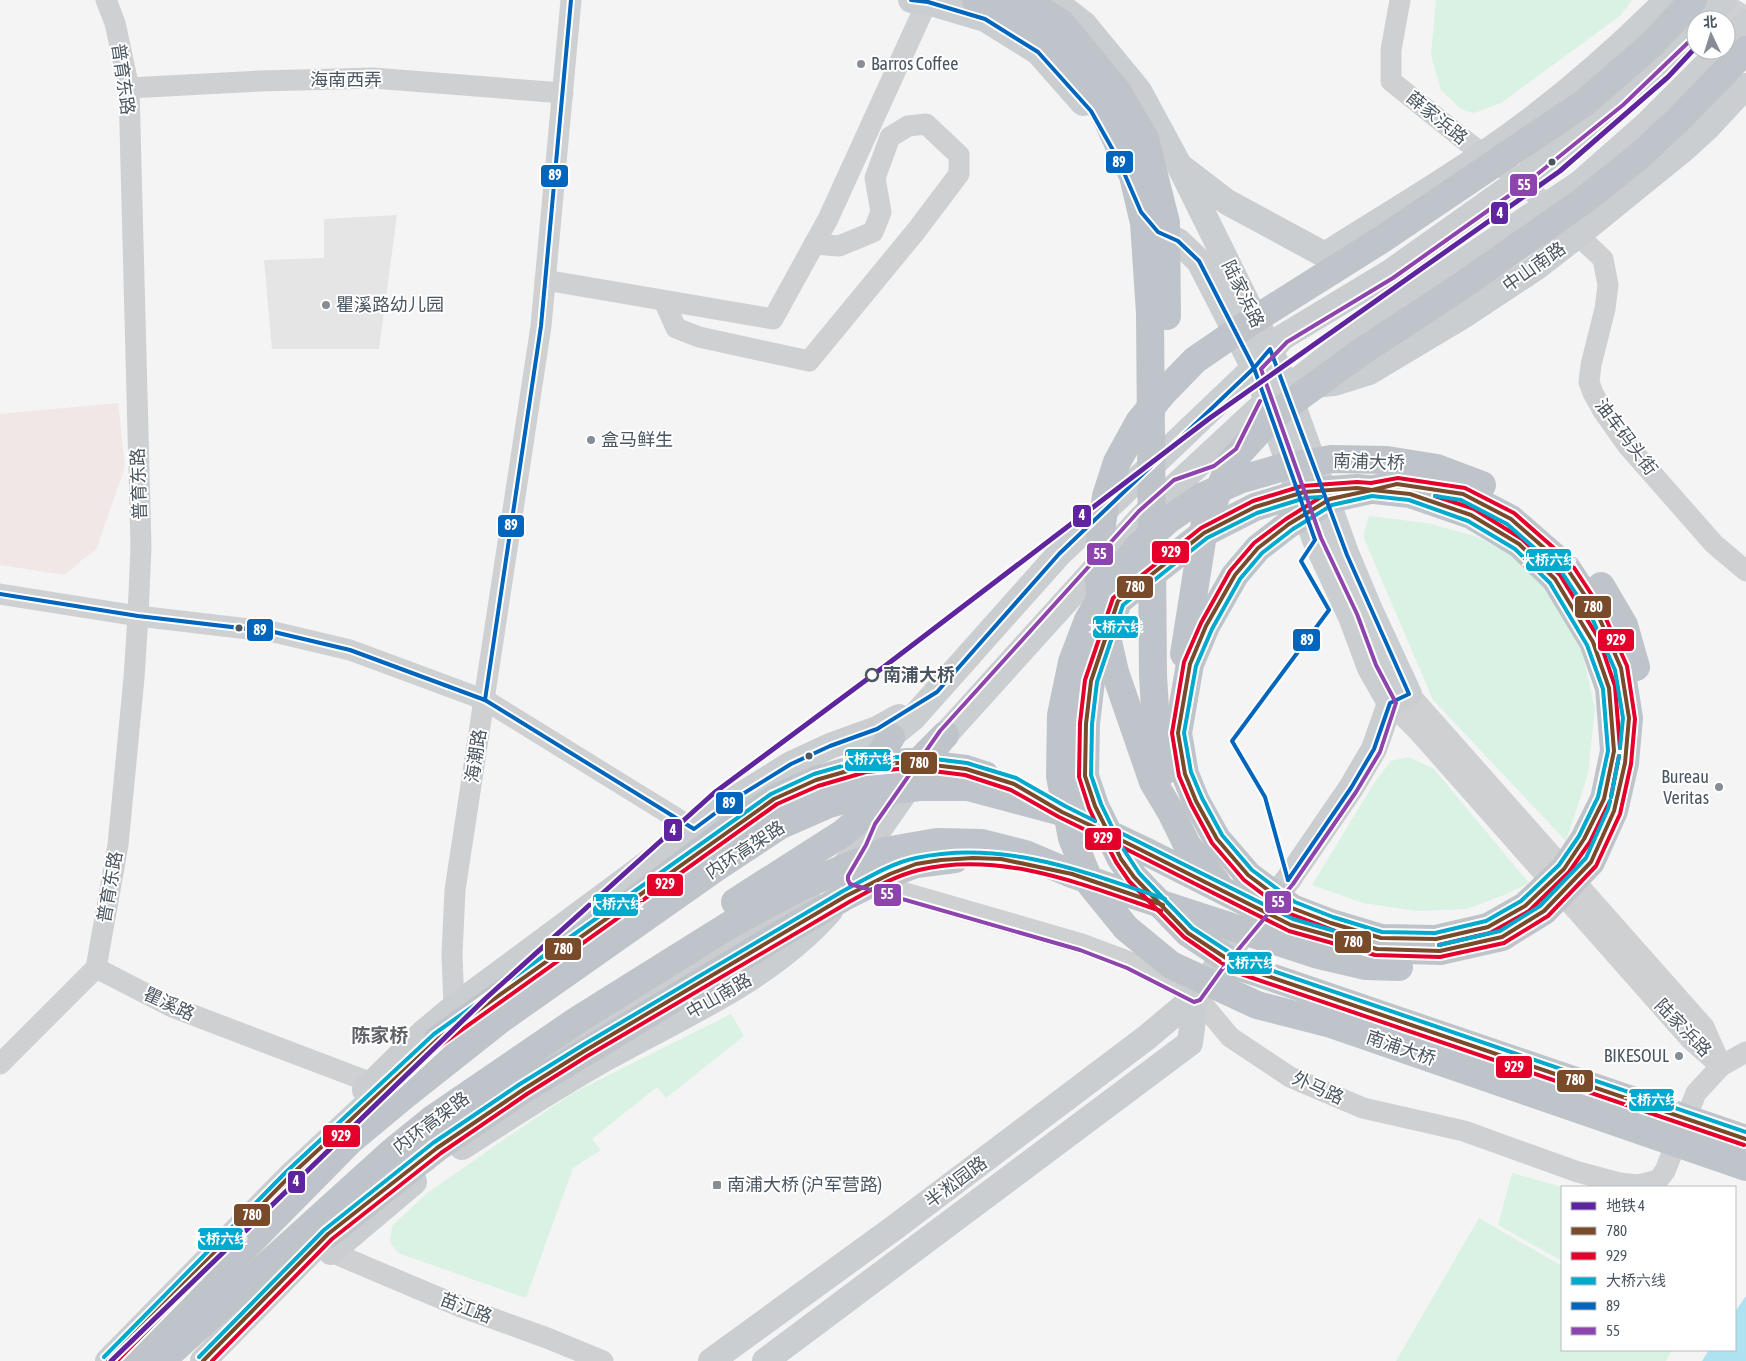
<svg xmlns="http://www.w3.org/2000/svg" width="1746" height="1361" viewBox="0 0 1746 1361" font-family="'Asap Condensed','Noto Sans SC',sans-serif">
<rect width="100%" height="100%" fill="#f4f4f4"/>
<path fill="#e6e5e6" d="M397 215 379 349H272L264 260 324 258V219Z"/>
<path fill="#f1e7e6" d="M118 403 125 467 96 550 83 559 65 575 0 565V414Z"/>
<g fill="#d9f2e3">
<path d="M1436 0H1632L1621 15 1501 103 1474 113 1461 109 1441 90 1431 55Z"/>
<path d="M1369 516 1427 523 1475 536 1518 557 1565 609 1583 654 1595 709 1588 774 1566 841 1433 700 1363 536Z"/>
<path d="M1409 757 1434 769 1529 883 1504 895 1467 909 1417 911 1363 903 1312 885 1374 783 1391 761Z"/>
<path d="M731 1014 744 1036 666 1098 657 1087 592 1139 601 1150 573 1168 526 1298 398 1253 390 1242 392 1226 426 1194 509 1136 573 1093Z"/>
<path d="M1512 1173 1562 1187V1261L1498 1225Z"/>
<path d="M1479 1218 1562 1266V1350H1672L1666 1361H1396Z"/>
</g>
<path fill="#aee2f0" d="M1746 1296V1361H1702L1709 1350H1735V1312Z"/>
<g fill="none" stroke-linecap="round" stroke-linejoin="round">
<g stroke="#ced0d2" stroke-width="21">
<path d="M1400 0 1391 50V81L1467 142 1520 180 1603 259 1608 285 1605 309 1591 365 1589 382 1593 393 1603 411 1627 445 1714 544 1746 571"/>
<path d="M1718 0 1746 17"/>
<path d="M129 88 261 81 373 78 563 93"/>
<path d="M545 280 773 319 828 219 928 0"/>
<path d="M664 301 676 328 699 337 809 361 916 231 959 174V155L926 124 908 126 890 137 875 178 881 212 873 232 839 246 814 244"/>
<path d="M0 594 138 616 274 632 350 650 485 700 694 829"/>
<path d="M1409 694 1704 1027 1719 1061"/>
<path d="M1390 703 1418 731 1691 1040 1721 1066"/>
<path d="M864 881 1082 944 1130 962 1196 996 1230 1037 1290 1077 1363 1108 1464 1131 1578 1172 1619 1183 1639 1185 1658 1180 1665 1171 1696 1093 1721 1066 1746 1052"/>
<path d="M96 968 118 845 134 678 138 616 141 547 129 88 115 23 106 0"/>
<path d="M96 968 172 1007 372 1083"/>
<path d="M454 1007 452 954 455 890 541 326 571 0"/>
<path d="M0 1064 96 968"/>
<path d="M331 1252 461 1307 547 1338 603 1361"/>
</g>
<g stroke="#caced1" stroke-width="26">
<path d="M911 0 928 2 985 19 1038 52 1083 103"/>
<path d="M1702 20 1723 0"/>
<path d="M1726 45 1746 22"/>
<path d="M1184 169 1227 202 1325 255 1340 260"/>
<path d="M1151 223 1158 232 1178 241 1199 261 1254 368 1267 401 1315 540 1351 617 1370 668 1390 703"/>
<path d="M1325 255C1378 221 1433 189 1485 153 1551 108 1611 56 1667 0"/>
<path d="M1313 385 1334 383 1369 372 1466 314 1537 267 1578 235 1684 149 1708 127 1746 86"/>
<path d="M874 750 913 718 1059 554 1254 368 1283 337 1389 273 1520 180 1619 100 1696 26"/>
<path d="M840 870 880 828 945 735 1143 516 1267 401 1287 389 1364 328 1580 183 1647 124 1721 50"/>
<path d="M515 1080 637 1001 761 926 807 895"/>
<path d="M365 1090 423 1033 454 1007 733 800 791 764 830 746 877 729 899 717"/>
<path d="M462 1147C510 1116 558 1085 608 1057 685 1014 770 979 830 911"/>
<path d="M331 1252 414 1182"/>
<path d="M108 1361 290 1176 364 1107 434 1057"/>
<path d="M203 1361 343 1219"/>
<path d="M711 1361 894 1228 1146 1038 1196 996 1218 964 1288 880 1351 788 1374 749 1390 703 1409 694 1370 610 1346 553 1287 389 1270 349 1179 165 1139 91 1084 24 1053 0"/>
<path d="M765 1361 1190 1043 1196 996"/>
</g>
<g stroke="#bec4c9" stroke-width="28">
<path d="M976 0 1008 13 1064 59 1104 113 1133 176 1144 223 1150 313 1153 675 1156 726 1163 772"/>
<path d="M1024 0 1061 23 1117 91 1145 139 1166 223 1167 316"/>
<path d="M1482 485 1437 468 1387 460 1331 459 1284 467 1242 479 1203 496 1168 520 1138 547 1111 581 1088 620 1072 662 1061 715 1060 776 1072 838 1091 885 1126 928 1171 965 1257 1005 1331 1024 1746 1167"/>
<path d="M1601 586 1624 625 1636 667"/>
<path d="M1184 654 1205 522 1231 462 1273 416 1361 352 1460 287 1583 201 1638 157 1678 120 1746 50"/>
<path d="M865 776 873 766 891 737"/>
<path d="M1217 883 1187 845 1171 812 1153 782 1115 672 1103 619 1099 579 1100 539 1106 496 1117 462 1139 422 1162 394 1195 360 1249 323 1384 238 1584 103 1652 44 1693 0"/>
<path d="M735 902 843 833 875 806 945 735"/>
<path d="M438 1039 636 899 730 829 774 799 816 780 865 766 909 762 966 769 985 775"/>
<path d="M328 1234 437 1148 524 1089 779 935 846 896 890 874 916 864 955 859"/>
<path d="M133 1361 351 1140 405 1095 501 1019 717 867 779 826 829 804 871 792 920 787H968L1062 812 1149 853 1291 925 1377 949 1440 951 1502 937 1544 911 1591 862 1614 811 1625 763 1629 718 1621 668 1598 615 1566 567 1511 519 1463 494 1397 484 1330 499 1289 524 1258 548 1235 575 1206 626 1190 664 1178 733 1185 774 1196 801 1217 839 1248 875 1292 908 1331 923 1381 938 1436 939 1488 927 1525 906 1564 869 1584 839 1604 799 1614 751 1609 688 1593 642 1555 579 1519 544 1471 515 1410 494 1357 488 1304 492 1255 507 1204 533 1118 601 1091 681 1086 724 1085 776 1095 806 1121 859 1134 877 1188 933 1238 966 1746 1139"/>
<path d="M161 1361 392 1152 434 1118 579 1019 731 924 802 886 885 851 937 842 982 843 1025 854 1072 874 1118 890 1315 954 1366 966 1399 967"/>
</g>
<defs>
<g id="bus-1">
<path d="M1372 490 1410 494 1471 515 1519 544 1555 579 1593 642 1609 688 1614 751 1604 799 1584 839 1564 869 1525 906 1488 927 1436 939 1381 938 1331 923 1292 908 1248 875 1217 839 1196 801 1185 774 1178 733 1190 664 1206 626 1235 575 1258 548 1289 524 1330 499Z"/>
<path d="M1109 834 1291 925 1377 949 1440 951 1502 937 1544 911 1591 862 1614 811 1625 763 1629 718 1621 668 1598 615 1566 567 1511 519 1463 494 1397 484 1372 490"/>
<path d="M1109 834 1121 859 1134 877 1188 933 1238 966 1746 1139"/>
<path d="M1109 834 1095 806 1085 776 1086 724 1091 681 1118 601 1204 533 1255 507 1304 492 1357 488 1372 490"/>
<path d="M108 1361 290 1176 438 1039 774 799 816 780 865 766 909 762 966 769 1014 784 1062 812 1109 834"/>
<path d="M203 1361 328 1234 437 1148 524 1089 586 1050 846 896 890 874 916 864 941 860 973 858 1001 859 1072 874 1163 905"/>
</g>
<g id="bus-2">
<path d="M1435 496 1474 509 1522 539 1560 575 1599 639 1615 686 1620 748"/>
<path d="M1321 497 1286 519 1254 543 1230 571 1201 623 1184 662 1172 733 1179 776 1191 804 1212 843 1244 880 1288 913 1338 932"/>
<path d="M1611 797 1619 756"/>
<path d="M1095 821 1089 808 1079 777 1080 723 1085 680 1113 598 1201 528 1253 501 1302 486 1357 482 1371 483 1398 478 1465 488 1514 513 1571 563 1603 612 1627 666 1635 719 1631 764 1620 814 1596 866 1548 916 1504 943 1440 957 1375 955 1289 931 1122 847"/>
<path d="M1439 945 1490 933 1529 911 1569 872 1590 842 1610 801"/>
<path d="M117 1361 294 1180 442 1044 777 804 818 786 866 772 909 768 965 775 1011 790 1059 817 1104 839 1116 862 1129 881 1184 937 1235 972 1744 1145"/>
<path d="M212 1361 332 1239 441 1153 527 1094 589 1055 849 902C871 890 894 876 919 870 1001 850 1084 885 1161 911"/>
</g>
<g id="bus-3">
<path d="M1372 496 1409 500 1468 521 1515 549 1550 583 1587 645 1603 689 1608 751 1598 797 1579 836 1559 865 1521 901 1486 921 1435 933 1382 932 1333 917 1295 902 1252 870 1222 835 1202 798 1191 772 1184 733 1196 666 1212 629 1240 579 1262 553 1293 529 1332 505Z"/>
<path d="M1435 496 1461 500 1507 524 1561 571 1592 618 1615 670 1623 718 1620 748"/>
<path d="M1321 497 1305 498 1257 513 1207 538 1123 605 1097 682 1092 724 1091 775 1101 804 1113 829 1293 919 1338 932"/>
<path d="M1611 797 1619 756"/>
<path d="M1122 847 1139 873 1192 928 1241 960 1746 1132"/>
<path d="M1439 945 1500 931 1540 906 1586 858 1608 809 1610 801"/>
<path d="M104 1357 286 1172 434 1034 771 794 814 774 863 760 910 756 967 763 1016 778 1065 806 1095 821"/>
<path d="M199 1357 324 1230 433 1143 520 1084 583 1045 843 891C866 879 891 863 916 858 1002 839 1085 872 1165 899"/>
</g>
<g id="bus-4">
<path d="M911 0 928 2 985 19 1038 52 1091 111 1118 159 1141 212 1158 232 1178 241 1199 261 1254 368 1315 540 1301 561 1329 610 1232 741 1265 797 1288 880"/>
<path d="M0 594 138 616 274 632 350 650 485 700 694 829 733 800 791 764 830 746 877 729 937 692 1059 554 1254 368 1270 349 1347 555 1409 694 1390 703 1374 749 1351 788 1288 880"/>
<path d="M485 700 541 326 571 0"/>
</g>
<path id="bus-5" d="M1260 401 1236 449 1214 466 1174 480 1139 511 940 731 875 824 866 845 848 876V880L850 884 1080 950 1127 968 1194 1002 1200 1000 1223 968 1293 884 1356 792 1380 752 1396 703 1376 665 1357 614 1321 538 1261 369 1287 342 1393 278 1524 185 1623 105 1696 35"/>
</defs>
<use href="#bus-1" stroke="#fff" stroke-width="8"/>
<use href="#bus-2" stroke="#fff" stroke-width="8"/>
<use href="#bus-3" stroke="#fff" stroke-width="8"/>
<use href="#bus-4" stroke="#fff" stroke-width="8"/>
<use href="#bus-5" stroke="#fff" stroke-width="8"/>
<use href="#bus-1" stroke="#7a4b2a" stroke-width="4"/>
<use href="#bus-2" stroke="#e4002b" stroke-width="4"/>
<use href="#bus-3" stroke="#00a9ce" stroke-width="4"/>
<use href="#bus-4" stroke="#0065bd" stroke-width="4"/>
<use href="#bus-5" stroke="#8e44ad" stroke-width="4"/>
<defs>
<path id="metro-1" d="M111 1361 485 999 714 793 885 666 1210 418 1560 171 1668 77 1696 47"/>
</defs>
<use href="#metro-1" stroke="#fff" stroke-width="9"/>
<use href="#metro-1" stroke="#5f259f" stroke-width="5"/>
</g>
<g fill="#868d94" stroke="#fff" stroke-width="2">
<circle cx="861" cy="64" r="5"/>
<circle cx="326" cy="305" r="5"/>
<circle cx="591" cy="440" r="5"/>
<circle cx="1719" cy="787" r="5"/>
<circle cx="1679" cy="1056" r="5"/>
<rect x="712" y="1180" width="10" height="10" rx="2.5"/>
</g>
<g fill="#4a5661" stroke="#fff" stroke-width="2">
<circle cx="1552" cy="162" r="4.5"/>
<circle cx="239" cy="628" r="4.5"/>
<circle cx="809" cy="756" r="4.5"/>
</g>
<circle fill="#fff" stroke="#4a5661" stroke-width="2.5" cx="872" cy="675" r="6"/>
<g text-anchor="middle" stroke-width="4" stroke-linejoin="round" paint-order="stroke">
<g font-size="18" fill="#4a5661" stroke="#fff" text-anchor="start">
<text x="871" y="70">Barros Coffee</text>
<text x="336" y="311">瞿溪路幼儿园</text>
<text x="601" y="446">盒马鲜生</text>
<text x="1709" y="783" text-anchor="end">Bureau<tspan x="1709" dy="21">Veritas</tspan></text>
<text x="1669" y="1062" text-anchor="end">BIKESOUL</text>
<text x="727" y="1191">南浦大桥 (沪军营路)</text>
</g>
<g font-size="18" fill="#4a5661" stroke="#fff">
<text transform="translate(123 79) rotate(82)" y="6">普育东路</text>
<text x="346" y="86">海南西弄</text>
<text transform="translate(1437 118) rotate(39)" y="6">薛家浜路</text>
<text transform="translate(1534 267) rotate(-35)" y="6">中山南路</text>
<text transform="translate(1243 294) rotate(64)" y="6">陆家浜路</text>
<text transform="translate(1626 437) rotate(53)" y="6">油车码头街</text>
<text transform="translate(1369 462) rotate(2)" y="6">南浦大桥</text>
<text transform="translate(139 484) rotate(-92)" y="6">普育东路</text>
<text transform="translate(476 756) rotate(-81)" y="6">海潮路</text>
<text transform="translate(745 850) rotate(-33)" y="6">内环高架路</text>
<text transform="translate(110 887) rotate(-80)" y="6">普育东路</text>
<text transform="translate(719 996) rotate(-30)" y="6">中山南路</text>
<text transform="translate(169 1004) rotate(25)" y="6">瞿溪路</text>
<text transform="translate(1683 1028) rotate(46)" y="6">陆家浜路</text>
<text transform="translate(1401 1048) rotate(19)" y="6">南浦大桥</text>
<text transform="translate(1318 1088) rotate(24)" y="6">外马路</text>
<text transform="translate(431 1123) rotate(-37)" y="6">内环高架路</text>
<text transform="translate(956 1182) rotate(-37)" y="6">半淞园路</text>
<text transform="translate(466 1308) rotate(21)" y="6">苗江路</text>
</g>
<g font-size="18" font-weight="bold" fill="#4a5661" stroke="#fff" text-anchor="start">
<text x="883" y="681">南浦大桥</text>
</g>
<g font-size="19" font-weight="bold" fill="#5f6368" stroke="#fff">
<text x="380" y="1042">陈家桥</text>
</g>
</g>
<g stroke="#fff" stroke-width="2">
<rect x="1105" y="150" width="29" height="24" rx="5" fill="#0065bd"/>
<rect x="540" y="164" width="29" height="24" rx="5" fill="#0065bd"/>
<rect x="1509" y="173" width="29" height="24" rx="5" fill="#8e44ad"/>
<rect x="1490" y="201" width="19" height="24" rx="5" fill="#5f259f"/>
<rect x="1072" y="504" width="20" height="24" rx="5" fill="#5f259f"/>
<rect x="497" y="514" width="28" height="24" rx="5" fill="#0065bd"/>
<rect x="1151" y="540" width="39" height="24" rx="5" fill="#e4002b"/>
<rect x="1086" y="542" width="28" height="24" rx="5" fill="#8e44ad"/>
<rect x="1525" y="548" width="47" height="24" rx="5" fill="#00a9ce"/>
<rect x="1116" y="575" width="38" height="24" rx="5" fill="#7a4b2a"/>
<rect x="1574" y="595" width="38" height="24" rx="5" fill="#7a4b2a"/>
<rect x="1092" y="615" width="47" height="24" rx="5" fill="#00a9ce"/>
<rect x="246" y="618" width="28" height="24" rx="5" fill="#0065bd"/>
<rect x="1292" y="628" width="29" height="24" rx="5" fill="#0065bd"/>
<rect x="1597" y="628" width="38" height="24" rx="5" fill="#e4002b"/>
<rect x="844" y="748" width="48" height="24" rx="5" fill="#00a9ce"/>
<rect x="900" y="751" width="38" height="24" rx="5" fill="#7a4b2a"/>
<rect x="715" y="791" width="29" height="24" rx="5" fill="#0065bd"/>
<rect x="663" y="818" width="20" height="24" rx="5" fill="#5f259f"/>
<rect x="1084" y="827" width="38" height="24" rx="5" fill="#e4002b"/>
<rect x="646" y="873" width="38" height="24" rx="5" fill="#e4002b"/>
<rect x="873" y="883" width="29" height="24" rx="5" fill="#8e44ad"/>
<rect x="1264" y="890" width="28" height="24" rx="5" fill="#8e44ad"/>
<rect x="592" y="893" width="47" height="24" rx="5" fill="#00a9ce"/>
<rect x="1334" y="930" width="38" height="24" rx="5" fill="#7a4b2a"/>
<rect x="544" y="937" width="38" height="24" rx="5" fill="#7a4b2a"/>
<rect x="1226" y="951" width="47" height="24" rx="5" fill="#00a9ce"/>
<rect x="1495" y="1055" width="38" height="24" rx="5" fill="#e4002b"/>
<rect x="1556" y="1069" width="38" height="24" rx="5" fill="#7a4b2a"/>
<rect x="1628" y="1088" width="47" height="24" rx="5" fill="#00a9ce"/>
<rect x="322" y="1124" width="39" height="24" rx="5" fill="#e4002b"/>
<rect x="287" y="1170" width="19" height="24" rx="5" fill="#5f259f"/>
<rect x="233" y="1203" width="38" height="24" rx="5" fill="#7a4b2a"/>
<rect x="197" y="1227" width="47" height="24" rx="5" fill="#00a9ce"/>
</g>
<g font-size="14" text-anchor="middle" font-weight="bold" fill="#fff">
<text x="1119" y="167">89</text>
<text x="555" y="180">89</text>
<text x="1524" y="190">55</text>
<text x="1500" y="218">4</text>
<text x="1082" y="520">4</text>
<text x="511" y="530">89</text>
<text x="1171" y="557">929</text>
<text x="1100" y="559">55</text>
<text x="1549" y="565">大桥六线</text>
<text x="1135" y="592">780</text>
<text x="1593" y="612">780</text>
<text x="1116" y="632">大桥六线</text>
<text x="260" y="635">89</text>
<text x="1307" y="645">89</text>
<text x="1616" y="645">929</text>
<text x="868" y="764">大桥六线</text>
<text x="919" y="768">780</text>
<text x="729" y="808">89</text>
<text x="673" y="835">4</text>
<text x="1103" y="843">929</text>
<text x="665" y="889">929</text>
<text x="887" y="899">55</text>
<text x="1278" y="907">55</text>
<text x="616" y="909">大桥六线</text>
<text x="1353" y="947">780</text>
<text x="563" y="954">780</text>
<text x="1249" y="968">大桥六线</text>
<text x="1514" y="1072">929</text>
<text x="1575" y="1085">780</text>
<text x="1651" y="1105">大桥六线</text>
<text x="341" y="1141">929</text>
<text x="296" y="1186">4</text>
<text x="252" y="1220">780</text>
<text x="220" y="1244">大桥六线</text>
</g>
<rect x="1561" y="1186" width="175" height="165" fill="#ffffff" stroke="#b7bbc0"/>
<rect x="1571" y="1202" width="25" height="8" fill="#5f259f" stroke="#b7bbc0"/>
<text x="1606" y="1211" font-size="15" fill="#4a5661">地铁 4</text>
<rect x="1571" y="1227" width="25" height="8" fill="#7a4b2a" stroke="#b7bbc0"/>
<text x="1606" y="1236" font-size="15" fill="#4a5661">780</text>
<rect x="1571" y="1252" width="25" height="8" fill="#e4002b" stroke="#b7bbc0"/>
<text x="1606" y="1261" font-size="15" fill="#4a5661">929</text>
<rect x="1571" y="1277" width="25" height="8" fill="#00a9ce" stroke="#b7bbc0"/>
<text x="1606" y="1286" font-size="15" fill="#4a5661">大桥六线</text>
<rect x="1571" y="1302" width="25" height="8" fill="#0065bd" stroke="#b7bbc0"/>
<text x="1606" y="1311" font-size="15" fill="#4a5661">89</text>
<rect x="1571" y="1327" width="25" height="8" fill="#8e44ad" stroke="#b7bbc0"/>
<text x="1606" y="1336" font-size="15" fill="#4a5661">55</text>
<g transform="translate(1711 35) rotate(356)"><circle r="24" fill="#ffffff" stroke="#b7bbc0"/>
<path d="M0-4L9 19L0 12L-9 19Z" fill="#868d94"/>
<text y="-8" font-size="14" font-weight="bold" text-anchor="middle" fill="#4a5661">北</text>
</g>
</svg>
